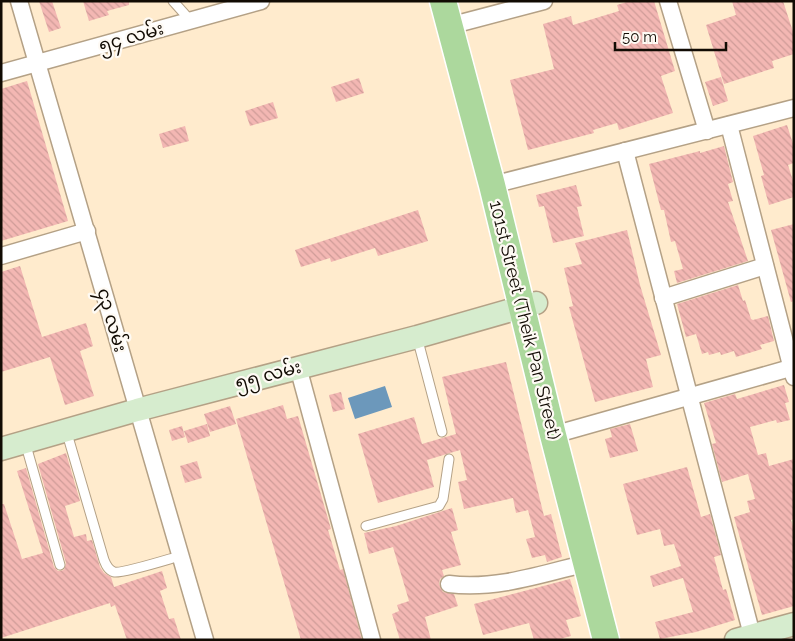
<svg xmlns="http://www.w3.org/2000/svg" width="795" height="641" viewBox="0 0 795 641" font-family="Raleway,'Noto Sans Myanmar',sans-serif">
<defs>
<pattern id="building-back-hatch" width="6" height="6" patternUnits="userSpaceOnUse" patternTransform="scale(1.25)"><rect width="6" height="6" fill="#f3b7b3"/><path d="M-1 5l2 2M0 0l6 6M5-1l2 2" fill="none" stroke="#cf9c98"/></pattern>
</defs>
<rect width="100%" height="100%" fill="#ffebcd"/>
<path fill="#6c98bb" d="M385 386 392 407 355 419 348 398Z"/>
<g fill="url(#building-back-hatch)">
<path d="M39 1H52L61 28 49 32Z"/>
<path d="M83 1H129V5L107 11 109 15 89 21Z"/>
<path d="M630 1H654L675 71 661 76 673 113 619 130 617 123 593 130 594 133 528 150 510 80 554 69 543 24 571 16 573 25 619 11 617 5Z"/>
<path d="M732 1H783L794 35V54L772 61 774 68 724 84 706 25 736 15Z"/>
<path d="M721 77 728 101 713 106 705 82Z"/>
<path d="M359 78 364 93 336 102 331 87Z"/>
<path d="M27 81 68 221 1 241V89Z"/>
<path d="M273 102 278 118 250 126 245 111Z"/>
<path d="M787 125 794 147V163L788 165 794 184V197L769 205 761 176 764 175 753 136Z"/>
<path d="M185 126 189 141 163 148 159 134Z"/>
<path d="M724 146 733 182 728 184 733 201 728 202 748 261 677 283 674 271 683 269 675 241 671 242 664 210H661L649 164 700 151V153Z"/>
<path d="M576 185 582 206 577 207 584 236 553 243 544 206 539 207 536 195Z"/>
<path d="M418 210 428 241 378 256 375 248 331 262 330 258 301 267 295 250Z"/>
<path d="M794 224V301L791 302 771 230Z"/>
<path d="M627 230 640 285 661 355 646 359 653 387 595 402 569 307 573 306 564 268 582 264 575 243Z"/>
<path d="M20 266 42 337 86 323 93 346 80 351 94 396 65 405 50 357 1 372V272Z"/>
<path d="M738 285 743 301 745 300 751 319 753 320 768 316 774 341 760 345 762 349 736 357 734 351 721 355 720 352 709 355 708 352 702 354 696 334 686 337 677 304Z"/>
<path d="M506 362 544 516 551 514 562 557 547 562 545 555 532 558 526 539 535 537 528 510 516 513 513 498 464 509 458 482 467 480 460 450 427 460 434 487 378 503 358 434 414 417 422 444 456 434 442 377Z"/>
<path d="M784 385 789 402 785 403 790 420 777 423 776 420 750 427 758 455 766 453 769 466 794 459V519L791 520 794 530V606L762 615 734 517 750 512 747 501 755 499 748 474 722 482 712 444 716 443 704 403 735 394 737 399Z"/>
<path d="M341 392 345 409 333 412 329 395Z"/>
<path d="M283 405 287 419 298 416 331 529 328 530 340 570 343 569 362 640H301L236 419Z"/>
<path d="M230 406 236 424 210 432 204 414Z"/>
<path d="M207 424 210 436 188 443 184 431Z"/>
<path d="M630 424 638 451 610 458 605 439 612 437 610 429Z"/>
<path d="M182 426 185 437 172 441 169 430Z"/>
<path d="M66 453 80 501 65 506 74 537 86 534 87 541 92 540 100 567 104 573 111 577 114 587 162 571 167 588 160 591 169 619 174 618 181 640H127L115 605 111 607 110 603 1 638V504H4L22 559 43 553 17 471 26 468 54 567 58 571 64 570 66 563 38 464Z"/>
<path d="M197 461 202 478 185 483 180 466Z"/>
<path d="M687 467 701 517 710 514 721 555 714 557 723 590 726 589 735 620 696 632 660 639 655 622 693 612 683 578 653 587 650 576 681 566 674 544 664 546 660 529 637 535 623 484Z"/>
<path d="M452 508 458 530 451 532 461 565 442 570 444 576 440 579 439 584 443 592 454 594 458 606 425 617 431 640H400L392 614 399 611 397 605 409 601 393 547 369 554 364 533 396 526Z"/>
<path d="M570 579 581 616 566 620 571 636 556 640H534L529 623 483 635 474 604Z"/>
</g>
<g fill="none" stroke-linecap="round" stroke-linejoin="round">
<defs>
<g id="lane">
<path d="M173 1 190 20"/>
<path d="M417 337 442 432"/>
<path d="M66 430 104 560C106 565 108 570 114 572 122 574 169 559 180 556"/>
<path d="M25 442 60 565"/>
<path d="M366 526 439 506 443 499 449 459"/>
</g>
<g id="street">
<path d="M19 1 205 640"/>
<path d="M668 1 707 131"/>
<path d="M449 26 544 1"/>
<path d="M1 73 261 1"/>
<path d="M729 125 794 377"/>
<path d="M625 151 752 635"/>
<path d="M492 185 794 108"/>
<path d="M1 256 87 231"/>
<path d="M663 298 765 266"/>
<path d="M298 367 372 640"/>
<path d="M553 435 794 367"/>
<path d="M449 584C496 590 542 574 587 563"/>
</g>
<g id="secondary">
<path d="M1 449 137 410 417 337 536 303"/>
<path d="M736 640 794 624"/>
</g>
<path id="primary" d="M443 1 492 185 553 435 606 640"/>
</defs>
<use href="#lane" stroke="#b4a186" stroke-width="11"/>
<use href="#street" stroke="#b4a186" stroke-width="19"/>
<use href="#secondary" stroke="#b4a186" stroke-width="25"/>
<use href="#primary" stroke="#fff" stroke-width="29"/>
<use href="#lane" stroke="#fff" stroke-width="9"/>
<use href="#street" stroke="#fff" stroke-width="16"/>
<use href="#secondary" stroke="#d6ecce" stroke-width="22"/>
<use href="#primary" stroke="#acd89d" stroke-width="26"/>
</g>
<g text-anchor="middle" stroke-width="4.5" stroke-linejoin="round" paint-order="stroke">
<g font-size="18" fill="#110b03" stroke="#fefaf4">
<text transform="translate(131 37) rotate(-16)" y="6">၅၄ လမ်း</text>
<text transform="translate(112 320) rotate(74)" y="6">၄၃ လမ်း</text>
<text transform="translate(525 320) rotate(76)" y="6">101st Street (Theik Pan Street)</text>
<text transform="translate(268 375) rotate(-15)" y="6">၅၅ လမ်း</text>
</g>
</g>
<rect width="795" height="641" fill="none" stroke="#110b03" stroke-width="5"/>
<path d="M615 42v8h111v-8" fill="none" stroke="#110b03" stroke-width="2.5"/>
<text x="622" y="42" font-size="15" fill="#110b03" stroke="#fefaf4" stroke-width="4" paint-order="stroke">50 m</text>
</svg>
